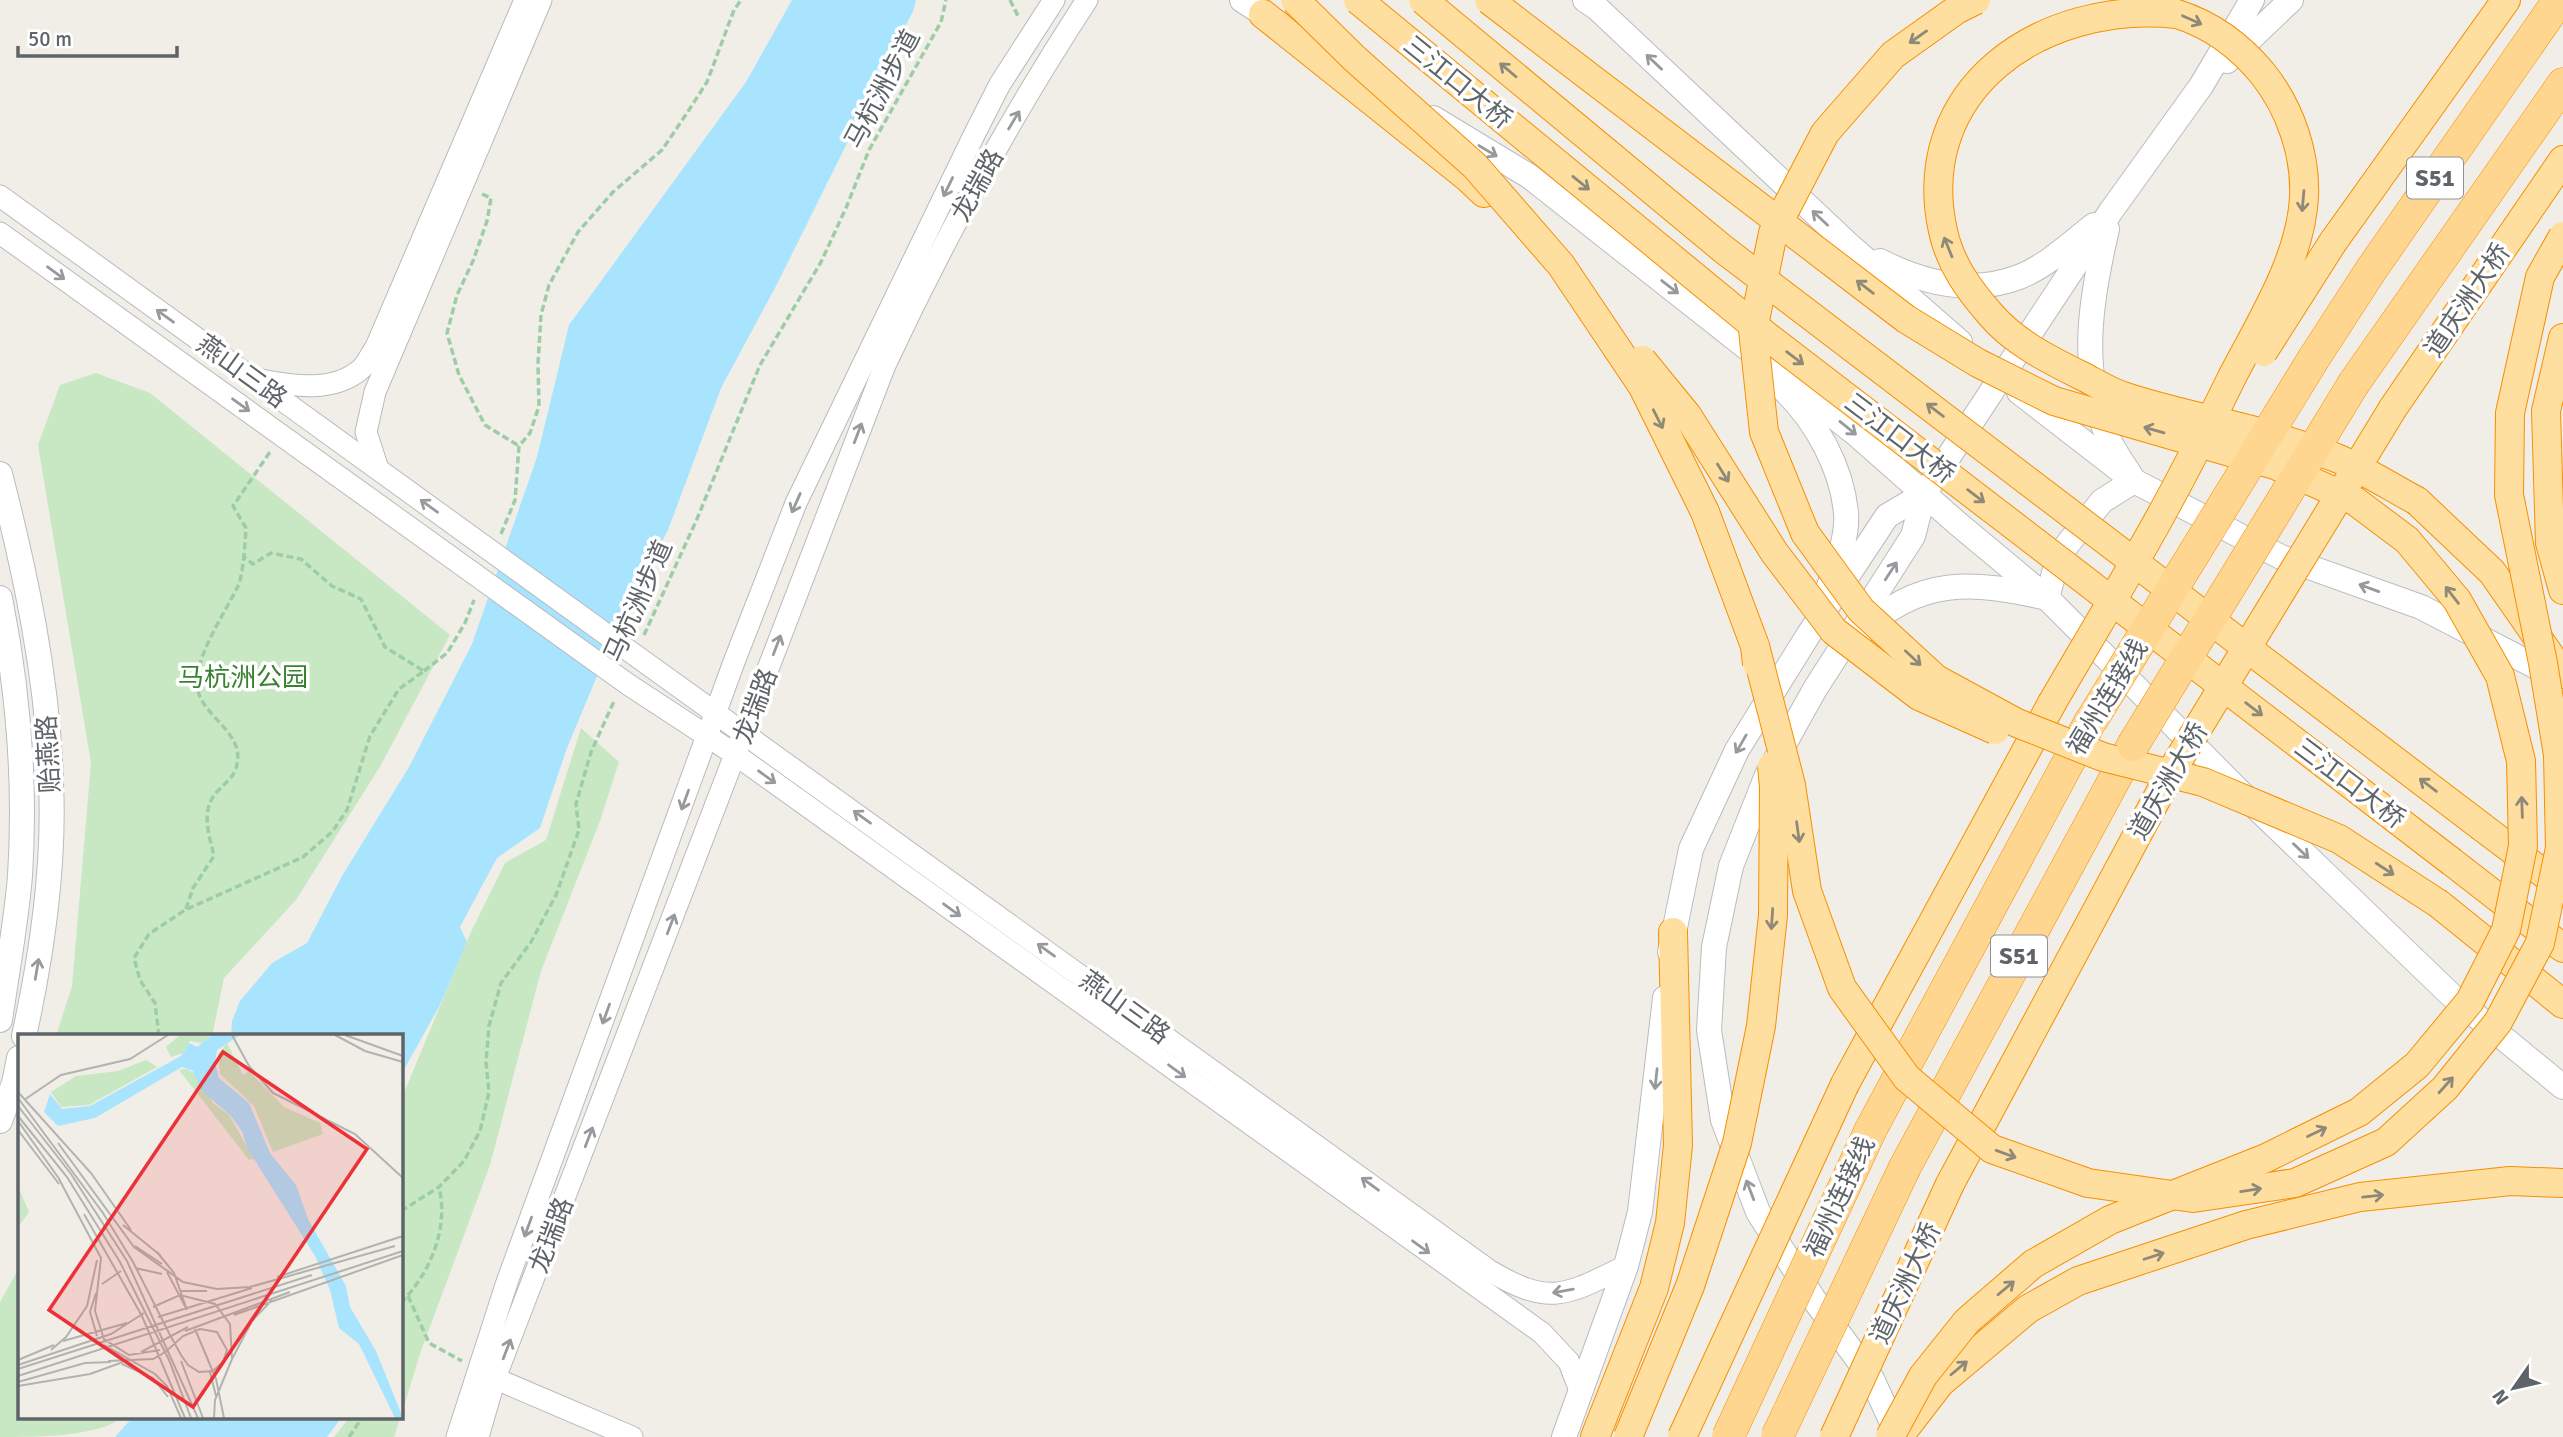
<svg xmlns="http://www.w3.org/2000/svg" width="2563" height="1437" viewBox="0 0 2563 1437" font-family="Signika,'Noto Sans SC',sans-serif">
<rect width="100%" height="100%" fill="#f1eee7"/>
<g fill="#c8e8c4">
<path d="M96 373 150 393 450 635 381 765 296 900 224 978 212 1036H56L72 986 91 763 38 445 60 385Z"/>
<path d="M581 728 619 762 600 821 541 971 490 1165 421 1351 401 1416V1100L470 934 505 863 546 840Z"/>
<path d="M19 1268V1418H121C99 1437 34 1437 0 1437V1302Z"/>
<path d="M349 1418H400L394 1437H334Z"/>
</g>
<g fill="#a9e4ff">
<path d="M792 0H916L913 11 775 288 721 388 668 530 615 633 567 748 540 828 497 858 460 927 467 942 440 1005 401 1075V1036H231L232 1021 240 1001 272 963 307 943 342 876 409 767 472 644 537 457 569 325 746 82Z"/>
<path d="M132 1418H341L327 1437H115Z"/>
</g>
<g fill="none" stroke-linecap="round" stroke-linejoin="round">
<defs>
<g id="tertiary">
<path d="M0 196 484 546"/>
<path d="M0 233 473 573"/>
<path d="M261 380C292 386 334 393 361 369 367 364 371 354 376 347L525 0"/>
<path d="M378 469 366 432 375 392 541 0"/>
<path d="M639 658 1490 1271C1551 1307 1566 1295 1626 1266"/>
<path d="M629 685 736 755 1542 1333 1569 1362 1581 1393"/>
<path d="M482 1373 632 1437"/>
<path d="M457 1437 507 1282 734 662 796 503 974 135 1000 84 1054 0"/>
<path d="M478 1437 495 1378 885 365C944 239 1011 116 1087 0"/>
</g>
<g id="secondary">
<path d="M1242 0 1279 24"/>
<path d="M1585 0 1597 8 1849 245 1960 342"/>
<path d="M2227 61 2291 0"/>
<path d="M1433 118 1529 176 1856 434 1957 523 2047 598 2239 791 2451 995 2563 1087"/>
<path d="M1880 261C1923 283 1972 295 2019 277 2047 266 2071 243 2094 225"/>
<path d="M1784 390C1816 421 1842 468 1846 513 1848 537 1837 564 1829 586"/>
<path d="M2019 392 2134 481 2281 557 2421 607 2556 677"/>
<path d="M0 474C26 575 48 679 51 783 55 868 42 954 24 1036"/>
<path d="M0 598C18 689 26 784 20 876 16 924 7 972 0 1020"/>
<path d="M1861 633C1918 576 1974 581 2047 598L2059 555 2102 501 2134 481C2125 466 2113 451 2107 435 2079 367 2091 298 2107 229"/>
<path d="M1670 952 1691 849 1737 750 1807 637 1887 516 1924 494"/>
<path d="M0 1121 14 1083 19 1058"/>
<path d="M1564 1437 1626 1266 1640 1212 1665 998"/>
<path d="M1894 1437V1427L1872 1379 1813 1298 1758 1212 1723 1120 1709 1030 1714 947 1731 866 1767 775 1815 689 1913 536 1924 494 2111 211 2201 86 2252 0"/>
</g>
<g id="trunk">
<path d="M1263 14 1467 177 1484 193"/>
<path d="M2333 242 2506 0"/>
<path d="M2563 338 2546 411 2550 543 2563 590"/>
<path d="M2393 408 2563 160"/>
<path d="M2417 501 2492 572 2563 674"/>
<path d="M2482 827 2563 888"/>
<path d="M2452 862 2563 948"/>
<path d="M2439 904 2563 1004"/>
<path d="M1845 1084 2052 703"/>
<path d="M1950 1184 2171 772"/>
<path d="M1900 1435 1940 1383 2028 1309 2078 1281 2246 1225 2360 1197 2510 1181 2563 1183"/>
<path d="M1595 1437 1654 1288 1670 1223 1678 1145 1673 932"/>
</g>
<g id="motorway">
<path d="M2314 358 2371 270 2559 0"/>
<path d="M2354 383 2563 84"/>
<path d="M1871 1129 2090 722"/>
<path d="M1905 1167 2133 745"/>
</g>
</defs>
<use href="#tertiary" stroke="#b7babe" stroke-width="23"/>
<use href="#secondary" stroke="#b8bcc1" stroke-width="26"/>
<use href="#trunk" stroke="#f88e00" stroke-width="30"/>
<use href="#motorway" stroke="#f88e00" stroke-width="33"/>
<g stroke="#9dcda6" stroke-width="3.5" stroke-dasharray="7 3.5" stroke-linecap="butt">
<path d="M1010 0 1018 16"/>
<path d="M482 194 491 198 487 221 473 261 457 295 447 333 459 375 485 425 519 446"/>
<path d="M501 534 515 500 519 446 530 433 539 406 538 364 541 315 549 285 578 232 613 192 662 150 687 113 707 82 734 10 741 0"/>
<path d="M644 635 697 519 760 365 821 262 846 208 869 150 941 22 946 0"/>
<path d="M424 671 447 653 465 623 474 600"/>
<path d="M186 909 193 888 214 856C209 835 201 812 215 794 223 784 235 778 237 764 244 733 205 718 198 691 190 664 225 613 237 588 242 579 242 567 244 557"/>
<path d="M159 1036 155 1003 140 980 134 958 149 934 185 910 303 857 332 832 347 810 370 736 399 689 424 671 385 647 361 599 332 586 301 559 271 553 253 564 244 557 246 528 233 506 270 452"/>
<path d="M401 1211 439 1187 464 1161 480 1131 489 1092 486 1062 489 1026 501 983 531 942 556 895 579 830 576 804 591 752 615 699"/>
<path d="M408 1296 429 1343 462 1361"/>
<path d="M401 1303C430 1273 449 1229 439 1187"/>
<path d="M349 1437 362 1418"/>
</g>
<use href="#tertiary" stroke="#fff" stroke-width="21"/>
<use href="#secondary" stroke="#fff" stroke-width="24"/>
<use href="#trunk" stroke="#ffdf9f" stroke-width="28"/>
<use href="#motorway" stroke="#ffd690" stroke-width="32"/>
<defs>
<g id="tertiary-bridge">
<path d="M484 546 639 658"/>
<path d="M473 573 629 685"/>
</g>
<g id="trunk-bridge">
<path d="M1295 0 1354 58 1475 166 1561 265 1643 387 1705 512 1755 646 1757 664"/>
<path d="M1358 0 1768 337 2452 862"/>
<path d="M1423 0 1723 249 2482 827"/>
<path d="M1489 0 1906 319 1978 363 2054 401 2275 465 2355 501 2407 540 2457 600 2500 676 2521 761 2523 846 2506 930 2470 1001 2417 1065 2359 1112 2266 1158 2110 1220 2033 1264 1967 1321 1923 1376 1890 1437"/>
<path d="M1976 0 1956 10 1893 55 1825 133 1773 233 1753 330 1764 432 1805 533 1861 610 1936 679 2017 723 2103 757 2203 782 2339 839 2439 904"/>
<path d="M2263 352 2333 242"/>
<path d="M1642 360 1687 415 1774 552 1834 631 1919 696 1995 730"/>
<path d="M1755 646 1791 785 1807 891 1842 988 1907 1078 1992 1149 2088 1183 2193 1198 2295 1183 2386 1142 2445 1088 2498 1022 2540 943 2560 848 2558 755 2543 663 2509 495 2510 413 2540 277 2563 236"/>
<path d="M2052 703C2090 637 2131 571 2167 504 2190 462 2211 420 2232 377 2260 323 2301 259 2304 197 2306 154 2290 108 2263 74 2240 46 2212 25 2177 14 2039 0 1912 91 1943 231 1950 264 1969 290 1991 315 2016 344 2052 361 2086 378 2099 385 2112 393 2126 397 2168 411 2212 419 2255 431 2282 439 2312 448 2339 459 2366 471 2391 487 2417 501"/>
<path d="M2171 772 2393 408"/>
<path d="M1628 1437 1690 1286 1737 1143 1761 1026 1773 915 1774 787 1772 766"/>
<path d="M1682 1437 1845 1084"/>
<path d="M1834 1437 1950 1184"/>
</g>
<g id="motorway-bridge">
<path d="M2091 721 2314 358"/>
<path d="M2133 745 2354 383"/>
<path d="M1728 1437 1871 1129"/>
<path d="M1777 1437 1905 1167"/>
</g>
</defs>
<use href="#tertiary-bridge" stroke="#b7babe" stroke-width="23" stroke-linecap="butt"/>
<use href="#trunk-bridge" stroke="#f88e00" stroke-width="30" stroke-linecap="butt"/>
<use href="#motorway-bridge" stroke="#f88e00" stroke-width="33" stroke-linecap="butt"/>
<use href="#tertiary-bridge" stroke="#fff" stroke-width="21"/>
<use href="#trunk-bridge" stroke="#ffdf9f" stroke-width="28"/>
<use href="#motorway-bridge" stroke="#ffd690" stroke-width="32"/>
</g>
<defs><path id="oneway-shaft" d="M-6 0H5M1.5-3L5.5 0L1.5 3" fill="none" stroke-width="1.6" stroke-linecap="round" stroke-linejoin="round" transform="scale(1.75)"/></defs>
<g stroke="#8e8978">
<use href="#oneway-shaft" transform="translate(2192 20) rotate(24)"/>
<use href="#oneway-shaft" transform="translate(1918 37) rotate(145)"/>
<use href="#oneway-shaft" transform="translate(1508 70) rotate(-140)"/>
<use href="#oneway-shaft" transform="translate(1581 183) rotate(39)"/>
<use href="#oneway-shaft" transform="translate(2303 201) rotate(95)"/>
<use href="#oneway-shaft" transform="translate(1948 247) rotate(-112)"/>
<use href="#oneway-shaft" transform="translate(1865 287) rotate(-143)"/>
<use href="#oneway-shaft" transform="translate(1795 358) rotate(37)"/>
<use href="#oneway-shaft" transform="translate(1935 410) rotate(-143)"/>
<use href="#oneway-shaft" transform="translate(1658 419) rotate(63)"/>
<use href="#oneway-shaft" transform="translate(2154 430) rotate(-164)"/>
<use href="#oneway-shaft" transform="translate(1723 473) rotate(58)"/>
<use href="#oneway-shaft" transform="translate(1976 496) rotate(37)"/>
<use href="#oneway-shaft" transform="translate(2452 595) rotate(-128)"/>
<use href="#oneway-shaft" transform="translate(1913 658) rotate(43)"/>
<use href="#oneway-shaft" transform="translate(2254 709) rotate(37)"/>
<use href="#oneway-shaft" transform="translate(2428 785) rotate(-143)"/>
<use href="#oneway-shaft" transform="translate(2522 807) rotate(-92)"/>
<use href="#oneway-shaft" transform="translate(1798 832) rotate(82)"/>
<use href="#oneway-shaft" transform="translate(2385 869) rotate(33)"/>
<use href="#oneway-shaft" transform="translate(1772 919) rotate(94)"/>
<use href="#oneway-shaft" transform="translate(2446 1085) rotate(-48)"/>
<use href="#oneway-shaft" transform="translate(2317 1132) rotate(-26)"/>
<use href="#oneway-shaft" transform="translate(2006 1154) rotate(20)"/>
<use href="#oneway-shaft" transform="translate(2251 1190) rotate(-9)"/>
<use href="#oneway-shaft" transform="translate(2373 1196) rotate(-6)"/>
<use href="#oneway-shaft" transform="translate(2154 1256) rotate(-18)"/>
<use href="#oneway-shaft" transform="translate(2006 1288) rotate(-40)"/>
<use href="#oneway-shaft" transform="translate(1959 1368) rotate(-40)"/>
</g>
<g stroke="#969a9d">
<use href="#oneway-shaft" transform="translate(1654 62) rotate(-137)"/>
<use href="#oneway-shaft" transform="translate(1014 120) rotate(-59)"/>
<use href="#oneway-shaft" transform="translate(1488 151) rotate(31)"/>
<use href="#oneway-shaft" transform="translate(948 187) rotate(116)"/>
<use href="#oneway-shaft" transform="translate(1820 218) rotate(-137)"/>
<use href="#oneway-shaft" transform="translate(56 273) rotate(36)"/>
<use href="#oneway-shaft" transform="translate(1670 287) rotate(38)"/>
<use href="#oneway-shaft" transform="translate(165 316) rotate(-144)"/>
<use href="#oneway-shaft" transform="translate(241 405) rotate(36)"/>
<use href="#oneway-shaft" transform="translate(1848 428) rotate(39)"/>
<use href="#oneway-shaft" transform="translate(858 433) rotate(-69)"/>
<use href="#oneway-shaft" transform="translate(796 503) rotate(114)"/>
<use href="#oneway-shaft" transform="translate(429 506) rotate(-144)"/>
<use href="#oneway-shaft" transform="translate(1891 571) rotate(-57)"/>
<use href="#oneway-shaft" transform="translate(2369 588) rotate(-160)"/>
<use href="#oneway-shaft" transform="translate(777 645) rotate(-69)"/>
<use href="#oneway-shaft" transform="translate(1741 744) rotate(120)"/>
<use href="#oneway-shaft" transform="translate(767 777) rotate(36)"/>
<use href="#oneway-shaft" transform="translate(685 800) rotate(110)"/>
<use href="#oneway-shaft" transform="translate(862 817) rotate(-144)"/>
<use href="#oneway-shaft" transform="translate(2301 851) rotate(44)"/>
<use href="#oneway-shaft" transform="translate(952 910) rotate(36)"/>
<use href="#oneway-shaft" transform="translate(671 924) rotate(-69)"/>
<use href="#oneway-shaft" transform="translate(1046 950) rotate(-144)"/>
<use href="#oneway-shaft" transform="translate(37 969) rotate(-80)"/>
<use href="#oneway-shaft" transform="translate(606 1014) rotate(110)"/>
<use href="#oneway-shaft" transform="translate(1177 1071) rotate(36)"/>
<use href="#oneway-shaft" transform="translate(1656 1079) rotate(96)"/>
<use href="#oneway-shaft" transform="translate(589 1137) rotate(-69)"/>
<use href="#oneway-shaft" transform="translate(1370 1184) rotate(-144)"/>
<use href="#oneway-shaft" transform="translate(1750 1190) rotate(-111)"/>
<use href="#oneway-shaft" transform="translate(528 1227) rotate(110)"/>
<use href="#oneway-shaft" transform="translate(1421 1247) rotate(36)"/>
<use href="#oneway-shaft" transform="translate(1563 1291) rotate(170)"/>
<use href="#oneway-shaft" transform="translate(507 1349) rotate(-69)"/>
</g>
<g text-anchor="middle" stroke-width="7" stroke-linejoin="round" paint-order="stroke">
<g fill="#fff" stroke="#8e9295" stroke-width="2">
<rect x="2407" y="157.5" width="56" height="41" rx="5"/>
<rect x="1991" y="935.5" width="56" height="41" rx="5"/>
</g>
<g font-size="24" font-weight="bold" fill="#5e6468">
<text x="2435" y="186">S51</text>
<text x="2019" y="964">S51</text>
</g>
<g font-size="26" fill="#5e6468" stroke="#fff">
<text transform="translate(1458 82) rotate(39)" y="9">三江口大桥</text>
<text transform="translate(882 89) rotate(-62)" y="9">马杭洲步道</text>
<text transform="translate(977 185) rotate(-61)" y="9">龙瑞路</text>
<text transform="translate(2467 300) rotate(-56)" y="9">道庆洲大桥</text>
<text transform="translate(242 371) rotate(36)" y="9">燕山三路</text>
<text transform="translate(1900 438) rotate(37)" y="9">三江口大桥</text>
<text transform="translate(638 601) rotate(-66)" y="9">马杭洲步道</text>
<text transform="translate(2107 697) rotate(-59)" y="9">福州连接线</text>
<text transform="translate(755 706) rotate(-69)" y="9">龙瑞路</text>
<text transform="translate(48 754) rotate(-93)" y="9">贻燕路</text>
<text transform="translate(2168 781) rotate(-60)" y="9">道庆洲大桥</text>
<text transform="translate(2350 783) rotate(37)" y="9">三江口大桥</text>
<text transform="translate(1125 1007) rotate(36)" y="9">燕山三路</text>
<text transform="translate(1839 1197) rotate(-65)" y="9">福州连接线</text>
<text transform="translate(551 1235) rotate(-69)" y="9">龙瑞路</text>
<text transform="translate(1905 1283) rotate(-65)" y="9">道庆洲大桥</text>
</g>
<g font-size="26" fill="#388232" stroke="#fff">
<text x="243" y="686">马杭洲公园</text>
</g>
</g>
<g transform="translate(18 1034)">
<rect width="385" height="385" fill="#f1eee7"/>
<path d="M162 1H193L184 9 172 7 165 19 153 23 148 13ZM209 9 225 41 231 37 266 73 302 89 305 100 255 118 236 72 202 40 200 20ZM128 26 139 33 71 71 43 73 33 58 58 42 100 37ZM169 35 179 41 195 69 211 81 236 125 231 126 161 36ZM0 152 11 178 0 193Z" fill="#c8e8c4"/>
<path d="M194 1H222L199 16 197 29 201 44 231 69 252 119 278 151 290 185 328 252 332 273 358 317 385 384H377L341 310 321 294 312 256 297 222 229 114 225 99 213 82 184 57 175 37 164 33 77 84 40 92 26 78 32 60 44 75 72 72 163 22 171 9 179 13Z" fill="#a9e4ff"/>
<path fill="none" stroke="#b2b3b0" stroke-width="2" d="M214 1 231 32 255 59 337 100 385 144M317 1 347 17 385 28M327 1 385 22M0 58 73 139 113 196M0 64 85 179 115 228 151 299 163 321 170 331 181 338 195 337 205 328 209 316 199 298 182 295 165 302 153 313 144 320 135 325 90 327M6 66 43 41 112 25 150 1M0 72 53 140 109 227 180 384M0 82 49 143 102 228 151 326 173 384M0 87 42 146M0 96 41 150M40 109 116 213 165 248 199 255 232 253 377 212M41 145 83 224 77 277 86 305 111 321 142 316M66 180 124 282 167 384M105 191 142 221M117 212 144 230M139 218 156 239 169 276M117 234 144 240M149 238 169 276M259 243 385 202M84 250 103 237M162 257H189M78 259 72 278 79 302M135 273 162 261 197 270 212 290 214 325M216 281 385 221M140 283 234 254M177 295 198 345 206 384M167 297 272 258M45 307 109 289M86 311 137 340 149 352 163 384M33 316 48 303 69 272 79 226M123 318 170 293M0 326 36 311M163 327 185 384M104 330 135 344 150 363M0 331 93 300 126 279M0 335 294 241M192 338 198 362M0 342 385 217M0 348 67 329 93 328M0 352 72 340 105 328M196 384 197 366 214 325 234 287 254 266"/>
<path fill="#ed3138" fill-opacity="0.15" stroke="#ed3138" stroke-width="3.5" d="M205 18 349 115 175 373 31 276Z"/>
<rect width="385" height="385" fill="none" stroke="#5e6468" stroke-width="3.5"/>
</g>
<g transform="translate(2514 1388) rotate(236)" stroke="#ffffff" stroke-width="5" paint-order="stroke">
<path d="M0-5L12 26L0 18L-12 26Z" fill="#5e6468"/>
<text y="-10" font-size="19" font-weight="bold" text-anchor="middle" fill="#5e6468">N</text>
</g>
<path d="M18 46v10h159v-10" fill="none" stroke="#5e6468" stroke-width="3.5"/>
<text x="28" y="46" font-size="21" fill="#5e6468" stroke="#ffffff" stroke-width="5" paint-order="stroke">50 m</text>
</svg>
